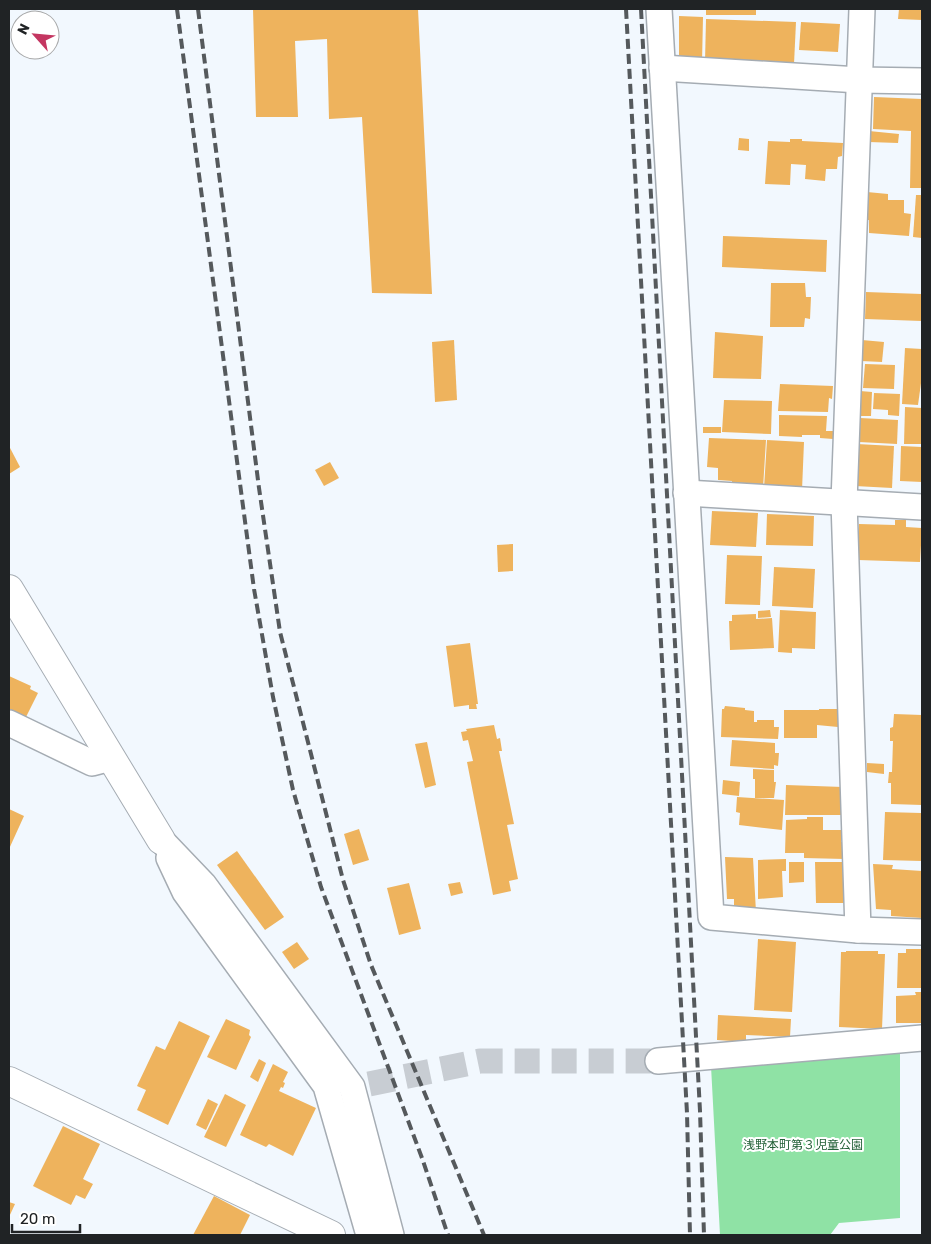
<svg xmlns="http://www.w3.org/2000/svg" width="931" height="1244" viewBox="0 0 931 1244" font-family="Rubik,'Noto Sans JP',sans-serif">
<rect width="100%" height="100%" fill="#f2f8fe"/>
<path fill="#8fe2a5" d="M900 1050V1218L839 1223 830 1235H720L711 1066Z"/>
<g fill="#eeb35d">
<path d="M253 9H418L432 294 372 293 362 117 329 119 327 39 295 41 298 117H256Z"/>
<rect x="706" y="9" width="50" height="6"/>
<path d="M899 9H922V20L898 19Z"/>
<path d="M679 16 703 17 702 63H684L683 56H679Z"/>
<path d="M706 19 796 22 794 64 705 62Z"/>
<path d="M801 22 840 24 838 52 799 50Z"/>
<path d="M874 97 922 99V188H910L911 131 873 129Z"/>
<path d="M869 131 899 134 898 143 869 142Z"/>
<path d="M739 138 749 139V151L738 150Z"/>
<path d="M790 139H802V141L843 143 842 156 838 157 837 169H826L825 181 805 179 806 165 791 164 790 185 765 184 768 141 790 142Z"/>
<path d="M867 192 888 194V200H904V213L911 214 909 236 869 233V220H865Z"/>
<path d="M916 195H922V238L913 237Z"/>
<path d="M723 236 827 240 826 272 722 267Z"/>
<path d="M771 283H805L806 297H811L810 319 805 318 804 327H770Z"/>
<path d="M866 292 922 294V321L865 319Z"/>
<path d="M715 332 763 336 761 379 713 378Z"/>
<path d="M454 340 457 400 435 402 432 342Z"/>
<path d="M862 340 884 342 882 362 861 361Z"/>
<path d="M905 348 922 349V376L918 405 902 404Z"/>
<path d="M865 364 895 365 894 389 863 388Z"/>
<path d="M780 384 833 386 832 399 829 398 828 412 778 411Z"/>
<path d="M860 391 872 392 871 416H860Z"/>
<path d="M874 393 900 394 899 416 888 415V410L873 409Z"/>
<path d="M724 400 772 401 771 434 722 432Z"/>
<path d="M905 407 922 408V444H904Z"/>
<path d="M779 415 827 416 826 431H833V439L820 438V435H802V437L779 436Z"/>
<path d="M860 418 898 420 897 444 859 442Z"/>
<rect x="703" y="427" width="18" height="6"/>
<path d="M709 438 766 440 763 488 732 487V481L718 480V468L707 467Z"/>
<path d="M767 440 804 442 802 490 764 488Z"/>
<path d="M857 444 894 446 892 488 855 486Z"/>
<path d="M9 446 20 467 9 474Z"/>
<path d="M901 446 922 447V482L900 481Z"/>
<path d="M330 462 339 478 324 486 315 470Z"/>
<path d="M712 511 758 513 756 547 710 545Z"/>
<path d="M767 514 814 516 813 546 766 545Z"/>
<path d="M895 520H906V527L922 528 920 562 858 560 859 524 895 525Z"/>
<path d="M513 544V571L498 572 497 545Z"/>
<path d="M727 555 762 556 760 605 725 604Z"/>
<path d="M774 567 815 569 813 608 772 606Z"/>
<path d="M770 610 771 617 758 618V611Z"/>
<path d="M780 610 816 612 815 649 792 648V653L778 652Z"/>
<path d="M756 614V619L772 618 774 648 730 650 729 621H732V615Z"/>
<path d="M470 643 478 704H476L477 709H469V705L454 707 446 646Z"/>
<path d="M9 676 31 686 30 689 38 693 26 717 9 709Z"/>
<path d="M725 706 745 708V710L754 711V722H757V720H774V727H779L778 739 721 737 722 709H724Z"/>
<path d="M819 709H839L838 727 817 725V738H784V710H819Z"/>
<path d="M894 714 922 715V805L891 804V783H888L889 772H892L893 741H890V728L893 727Z"/>
<path d="M494 725 497 739 500 738 502 751H499L514 824 507 825 518 879 509 881 511 891 493 895 467 762 473 761 468 740 463 741 461 732 467 731 466 729Z"/>
<path d="M732 740 775 743V753H779L778 766 774 765V769L730 766Z"/>
<path d="M427 742 436 785 425 788 415 744Z"/>
<path d="M867 763 884 764V774L867 772Z"/>
<path d="M753 769 774 770V782H776L774 798H755V779H753Z"/>
<path d="M723 780 740 782 739 796 722 794Z"/>
<path d="M786 785 843 787 841 796V815H785Z"/>
<path d="M737 797 784 800 782 830 739 825 740 813 736 812Z"/>
<path d="M9 809 24 816 9 849Z"/>
<path d="M885 812 921 813 922 861 883 860Z"/>
<path d="M807 817H823V830H841V842H845V859L804 858V853H785L786 820 807 819Z"/>
<path d="M359 829 369 860 353 865 344 834Z"/>
<path d="M237 851 284 917 265 930 217 865Z"/>
<path d="M725 857 753 858 756 912 734 913V899H727Z"/>
<path d="M786 859V871H782L783 897 758 899V860Z"/>
<path d="M789 862H804V882L789 883Z"/>
<path d="M815 862H847L850 903H816Z"/>
<path d="M873 864 893 865 892 869 922 871V918L891 916V910L876 909Z"/>
<path d="M460 882 463 893 451 896 448 884Z"/>
<path d="M409 883 421 929 399 935 387 888Z"/>
<path d="M758 939 796 942 792 1012 754 1010Z"/>
<path d="M297 942 309 959 294 969 282 952Z"/>
<path d="M906 949H922V988H897L898 953H906Z"/>
<path d="M846 951H878V954H885L882 1029 839 1027 841 952H846Z"/>
<path d="M915 992H922V1023H896V996L916 995Z"/>
<path d="M718 1015 791 1019 790 1037 746 1035V1042L717 1040Z"/>
<path d="M226 1019 250 1030 249 1035 251 1037 236 1070 207 1057Z"/>
<path d="M179 1021 210 1036 168 1125 137 1110 146 1090 137 1086 156 1046 165 1050Z"/>
<path d="M259 1059 266 1063 258 1082 250 1077Z"/>
<path d="M273 1064 288 1072 283 1082 285 1083 283 1088 281 1087 279 1091 316 1108 293 1156 269 1144 266 1147 240 1135Z"/>
<path d="M225 1094 246 1105 226 1147 204 1137Z"/>
<path d="M208 1099 218 1104 206 1130 196 1125Z"/>
<path d="M63 1126 100 1144 83 1179 93 1184 85 1199 76 1195 71 1205 33 1186Z"/>
<path d="M214 1196 250 1215 240 1235H193Z"/>
<path d="M9 1202 15 1204 9 1217Z"/>
</g>
<g fill="none" stroke-linecap="round" stroke-linejoin="round">
<path stroke="#c8cdd3" stroke-width="25" stroke-dasharray="25 12" stroke-linecap="butt" d="M369 1084 480 1061H658"/>
<defs>
<g id="street">
<path d="M659 9 711 917 858 930 922 932"/>
<path d="M662 68 859 80 922 81"/>
<path d="M686 493 922 507"/>
<path d="M9 723 92 763 111 758"/>
<path d="M161 840 204 885 352 1087 391 1235"/>
<path d="M169 858 185 892 326 1086 369 1235"/>
<path d="M858 930 844 502 862 9"/>
<path d="M658 1061 922 1038"/>
</g>
<g id="secondary">
<path d="M9 589 161 840"/>
<path d="M9 1081 331 1235"/>
</g>
</defs>
<use href="#street" stroke="#a5acb3" stroke-width="28"/>
<use href="#secondary" stroke="#a5acb3" stroke-width="30"/>
<use href="#street" stroke="#fff" stroke-width="25"/>
<use href="#secondary" stroke="#fff" stroke-width="28"/>
<g stroke="#55595c" stroke-width="4" stroke-dasharray="10 5" stroke-linecap="butt">
<path d="M177 9 254 589 273 697 293 790 321 887 422 1158 448 1235"/>
<path d="M198 9 259 488 280 632 343 880 371 965 484 1235"/>
<path d="M626 9 687 1113 690 1235"/>
<path d="M641 9 700 1111 704 1235"/>
</g>
</g>
<g text-anchor="middle" stroke-width="4" stroke-linejoin="round" paint-order="stroke">
<g font-size="12" fill="#246138" stroke="#fff">
<text x="803" y="1149">浅野本町第３児童公園</text>
</g>
</g>
<rect width="931" height="1244" fill="none" stroke="#202325" stroke-width="20"/>
<g transform="translate(35 35) rotate(297)"><circle r="24" fill="#ffffff" stroke="#a6a7a8"/>
<path d="M0-4L9 19L0 12L-9 19Z" fill="#c43661"/>
<text y="-8" font-size="14" font-weight="bold" text-anchor="middle" fill="#202325">N</text>
</g>
<path d="M12 1224v8h68v-8" fill="none" stroke="#202325" stroke-width="2.5"/>
<text x="20" y="1224" font-size="15" fill="#202325" stroke="#ffffff" stroke-width="4" paint-order="stroke">20 m</text>
</svg>
